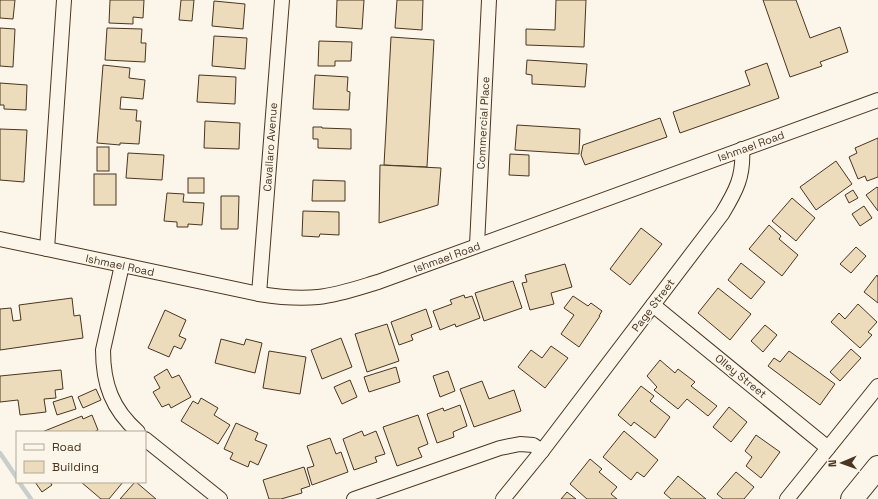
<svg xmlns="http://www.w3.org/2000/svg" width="878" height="499" viewBox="0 0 878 499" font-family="'Space Grotesk',sans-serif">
<rect width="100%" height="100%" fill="#fbf6e9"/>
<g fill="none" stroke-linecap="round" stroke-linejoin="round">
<g stroke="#c9cecd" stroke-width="4.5">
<path d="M0 453 17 478"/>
<path d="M19 482 31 499"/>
</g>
</g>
<g fill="#ecdcbc" stroke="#4a3520">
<path d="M0 0H15L13 19 0 18Z"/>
<path d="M110 0H144L143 18 133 17V24L109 23Z"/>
<path d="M181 0H194L192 21 179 20Z"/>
<path d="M337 0H364L362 29 336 27Z"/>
<path d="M397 0H423L422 30 395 28Z"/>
<path d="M556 0H586L584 47 526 45V29L555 30Z"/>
<path d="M763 0H796L810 38 840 27 848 52 820 62 822 66 790 77Z"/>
<path d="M214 1 245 4 243 29 212 26Z"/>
<path d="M0 28 15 29 13 67 0 66Z"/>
<path d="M107 28 142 29 141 43H146L145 62 105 60Z"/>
<path d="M214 36 247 38 245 69 212 66Z"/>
<path d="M391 37 434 40 427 167 384 165Z"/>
<path d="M319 41 352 42 351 61H335V66H318Z"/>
<path d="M527 60 587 64 585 87 532 84V75L526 74Z"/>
<path d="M767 63 779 98 680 133 673 112 750 85 745 71Z"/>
<path d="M103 65 130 68 129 78 145 80 143 99 121 97 120 109 137 110 136 121H141L139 144 120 143V145L97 143Z"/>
<path d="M199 75 236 77 235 104 197 102Z"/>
<path d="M315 75 348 77 347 91 350 92 349 110 313 109Z"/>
<path d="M0 83 27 85 26 110 4 109V105H0Z"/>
<path d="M660 118 667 137 585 165 581 155 583 145Z"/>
<path d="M205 121 240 123 239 149 204 148Z"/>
<path d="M517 125 580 129 579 154 515 150Z"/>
<path d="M313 127H322V128L351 129V149L318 148V139H313Z"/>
<path d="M0 129 27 130 24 182 0 180Z"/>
<path d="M878 138V177L867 181 865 176 858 179 849 157 857 153 855 148Z"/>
<rect x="97" y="147" width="12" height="24"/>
<path d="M128 153 164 155 162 180 126 178Z"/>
<path d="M510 154 529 155V176L509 175Z"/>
<path d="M836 161 852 184 816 210 800 187Z"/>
<path d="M380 165 441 168 438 205 379 223Z"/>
<rect x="94" y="174" width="22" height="31"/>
<rect x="188" y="178" width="16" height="15"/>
<path d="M313 180 345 181V201H312Z"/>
<path d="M877 187 878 188V211L866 195Z"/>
<path d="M853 190 858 198 849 203 845 195Z"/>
<path d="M167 193 184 194 183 202 204 203 202 225 188 224V227H177V222L164 221Z"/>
<path d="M221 196H239L238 229H221Z"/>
<path d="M792 198 815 218 796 241 772 221Z"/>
<path d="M864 206 872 218 860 226 852 214Z"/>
<path d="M303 211 339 212V235L320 234 319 237 302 236Z"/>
<path d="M769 225 781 236 779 239 798 255 782 276 749 249Z"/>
<path d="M641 228 662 244 630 285 610 269Z"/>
<path d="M856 247 866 256 851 273 840 264Z"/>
<path d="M741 263 765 282 751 299 728 280Z"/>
<path d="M565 264 572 287 551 293 554 304 530 310 522 283 527 282 525 275Z"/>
<path d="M877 275 878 277V303L864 292Z"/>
<path d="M513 281 522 308 484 321 475 293Z"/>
<path d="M718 288 751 314 730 340 698 313Z"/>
<path d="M464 295 465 298 472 296 480 318 456 327 455 324 440 330 433 311 452 304 450 300Z"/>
<path d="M573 296 588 306 591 303 602 311 599 316H600L579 347 561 334 574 315 564 308Z"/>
<path d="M72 298 74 316 80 315 83 338 0 350V309L11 308 13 321 21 320 19 305Z"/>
<path d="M858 304 877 322 868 332 872 335 860 348 831 322 839 313 845 319Z"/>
<path d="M426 309 432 327 411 335 413 340 399 345 391 322Z"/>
<path d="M165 310 186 320 179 336 186 339 181 349 174 346 169 357 148 348Z"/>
<path d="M387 324 399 361 367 372 355 334Z"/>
<path d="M765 325 777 335 763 352 751 341Z"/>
<path d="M341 338 352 367 322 379 311 350Z"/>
<path d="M221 339 244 345 246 339 262 343 255 373 215 363Z"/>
<path d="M551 346 568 358 545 388 518 367 531 350 542 358Z"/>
<path d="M851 349 861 358 840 381 830 372Z"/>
<path d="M269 351 306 357 300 394 263 388Z"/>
<path d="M789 351 835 384 820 405 768 366 774 358 780 362Z"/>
<path d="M660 360 675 373 678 369 695 382 691 386 717 406 708 416 687 399 678 409 654 390 657 387 647 376Z"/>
<path d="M396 367 400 382 369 392 364 377Z"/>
<path d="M167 369 172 378 179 375 191 397 171 408 169 404 162 407 153 392 160 388 154 377Z"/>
<path d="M61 370 63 389 55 390 56 398 44 399 46 412 20 415 18 400 0 402V376Z"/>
<path d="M448 371 455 391 440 397 433 376Z"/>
<path d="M350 380 357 397 342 404 334 387Z"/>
<path d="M482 381 489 399 514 390 521 411 474 427 460 389Z"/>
<path d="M641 386 654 396 650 401 670 417 655 438 634 422 631 426 618 415Z"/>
<path d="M96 389 101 400 83 408 78 397Z"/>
<path d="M72 396 76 409 57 415 53 402Z"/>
<path d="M201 398 218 408 214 415 230 425 218 444 181 421 193 401 198 404Z"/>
<path d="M460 405 467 426 453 432 454 437 437 443 427 414 443 408 444 411Z"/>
<path d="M729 407 747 422 731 442 713 427Z"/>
<path d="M92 415 98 430 94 432H42L82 416 83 419Z"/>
<path d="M418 415 428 444 418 448 422 457 397 466 383 427Z"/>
<path d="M236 423 258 433 255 440 267 445 258 465 250 461 248 467 230 459 233 453 224 449Z"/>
<path d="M362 431 364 436 376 431 385 454 375 457 377 462 354 470 343 439Z"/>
<path d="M624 431 658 460 644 477 637 472 631 480 603 457Z"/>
<path d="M756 435 780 452 761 478 746 466 752 457 745 451Z"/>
<path d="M330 438 336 454 341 452 348 472 312 485 307 468 314 466 307 446Z"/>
<path d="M590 459 602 469 599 472 617 487 611 494 617 499H587L570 484Z"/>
<path d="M304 467 310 486 301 489 302 493 281 499H269L263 480Z"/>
<path d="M736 472 754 487 744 499H723L717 494Z"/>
<path d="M678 476 706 499H671L664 493Z"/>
<path d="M35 482H50L52 485 42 492Z"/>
<path d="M81 482H123L109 499H101Z"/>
<path d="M135 482H136L156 499H120Z"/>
<path d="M567 492 576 499H561Z"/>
</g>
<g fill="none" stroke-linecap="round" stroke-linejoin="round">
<defs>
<g id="minor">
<path d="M0 239 259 294C278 297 298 299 318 297 338 295 358 288 378 282L878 100"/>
<path d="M477 245 489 0"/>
<path d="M47 249 64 0"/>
<path d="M122 265 103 350C103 384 112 409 138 432"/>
<path d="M259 294 282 0"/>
<path d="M653 305 828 448"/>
<path d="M145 439 220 499"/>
<path d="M354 499 500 448 520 444 533 445 542 451"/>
<path d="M503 499 542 451 722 214C736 191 744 176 742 149"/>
<path d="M787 499 878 386"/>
</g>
<path id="primary" d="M852 499 878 467"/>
</defs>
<use href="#minor" stroke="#4a3520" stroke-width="16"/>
<use href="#primary" stroke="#4a3520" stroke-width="24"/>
<use href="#minor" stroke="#fbf6e9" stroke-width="14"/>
<use href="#primary" stroke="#fbf6e9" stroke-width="22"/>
</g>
<g text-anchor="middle" stroke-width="3" stroke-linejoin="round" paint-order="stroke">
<g font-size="11" fill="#4a3520" stroke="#fbf6e9">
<text transform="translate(483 123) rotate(-87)" y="4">Commercial Place</text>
<text transform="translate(751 146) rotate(-20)" y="4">Ishmael Road</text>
<text transform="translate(270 147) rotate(-86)" y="4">Cavallaro Avenue</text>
<text transform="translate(447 257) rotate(-20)" y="4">Ishmael Road</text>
<text transform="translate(120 265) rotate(12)" y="4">Ishmael Road</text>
<text transform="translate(653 305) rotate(-53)" y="4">Page Street</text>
<text transform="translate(741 376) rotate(39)" y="4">Olley Street</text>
</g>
</g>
<rect x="16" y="431" width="130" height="52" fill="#fbf6e9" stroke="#b4a999"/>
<rect x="24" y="444" width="20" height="6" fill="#fbf6e9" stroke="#b4a999"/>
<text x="52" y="451" font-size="12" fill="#4a3520">Road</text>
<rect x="24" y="461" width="20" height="12" fill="#ecdcbc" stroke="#b4a999"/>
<text x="52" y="471" font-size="12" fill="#4a3520">Building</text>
<g transform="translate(842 463) rotate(268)" stroke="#fbf6e9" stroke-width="3" paint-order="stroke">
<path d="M0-3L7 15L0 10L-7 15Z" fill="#4a3520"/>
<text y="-6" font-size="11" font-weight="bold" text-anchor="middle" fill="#4a3520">N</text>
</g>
</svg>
